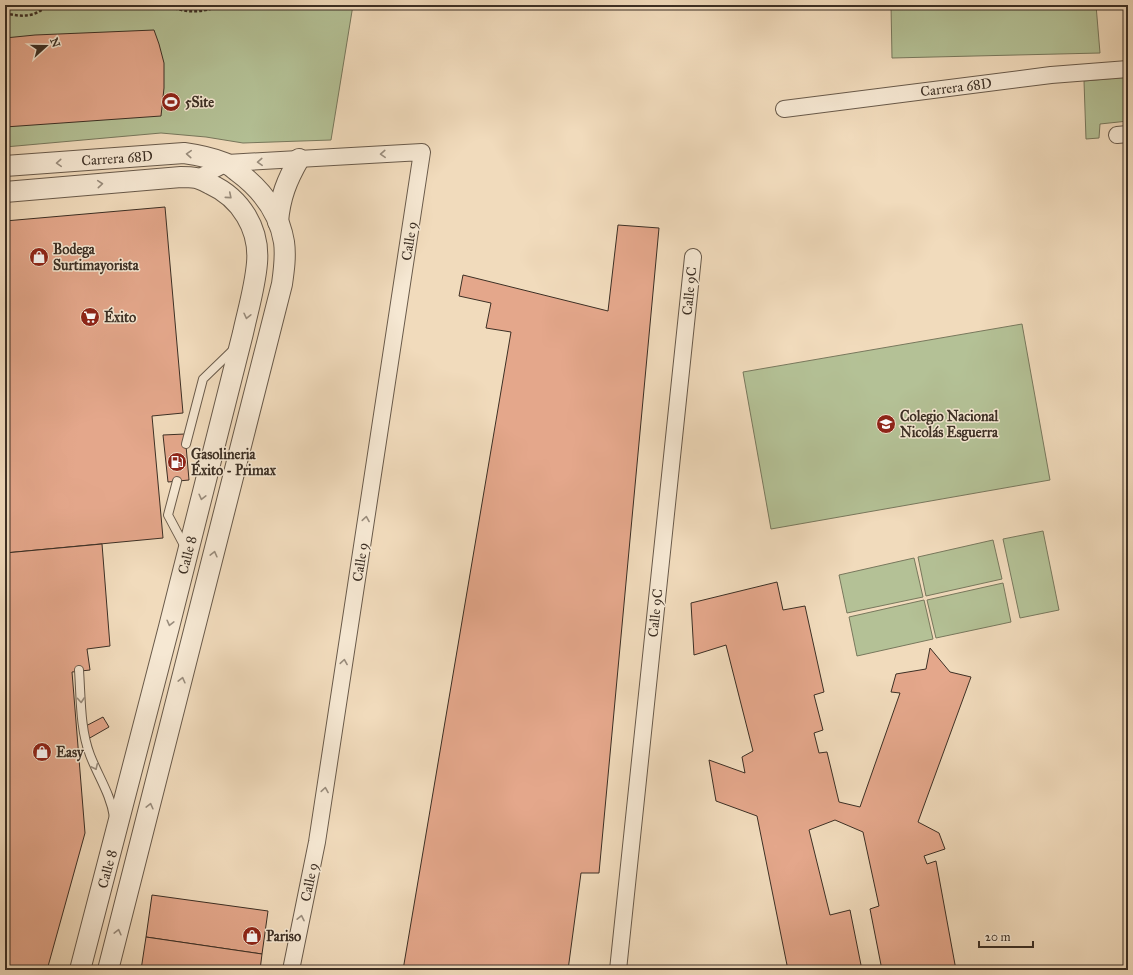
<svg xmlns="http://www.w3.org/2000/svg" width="1133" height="975" viewBox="0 0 1133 975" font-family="'IM FELL Great Primer',serif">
<rect width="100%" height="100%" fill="#f1dbbc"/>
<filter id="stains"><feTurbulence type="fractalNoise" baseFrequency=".005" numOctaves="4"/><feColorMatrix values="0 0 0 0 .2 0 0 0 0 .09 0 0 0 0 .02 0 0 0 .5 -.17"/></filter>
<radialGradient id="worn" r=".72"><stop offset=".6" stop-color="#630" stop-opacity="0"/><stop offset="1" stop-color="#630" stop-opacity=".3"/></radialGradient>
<g fill="#b4c196" stroke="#78785d">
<path d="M5 5H353L331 140 243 143 206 137 161 133 5 147Z"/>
<path d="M891 5H1096L1100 53 892 58Z"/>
<path d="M1128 77V121L1100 124 1099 138 1086 139 1084 81Z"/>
<path d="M1022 324 1050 480 771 529 743 372Z"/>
<path d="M1043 531 1059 610 1020 618 1003 539Z"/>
<path d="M993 540 1002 579 926 596 918 557Z"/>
<path d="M914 558 923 597 847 613 839 575Z"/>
<path d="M1003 583 1011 622 936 638 927 600Z"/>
<path d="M924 600 933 639 857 656 849 617Z"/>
</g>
<g fill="#e4a78b" stroke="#3c2f24">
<path d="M154 30 159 44 164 63V88L161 116 5 127V38L35 35Z"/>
<path d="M165 207 183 413 152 416 163 538 5 553V221Z"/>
<path d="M618 225 659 228 599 873H581L568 970H403L511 332 486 328 491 303 459 296 463 275 608 311Z"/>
<path d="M185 434 189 480 168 482 163 435Z"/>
<path d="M102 544 110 646 87 649 90 670 72 672 85 833 47 970H5V553Z"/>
<path d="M777 582 783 610 805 606 824 692 814 695 823 730 814 733 819 753 827 752 839 802 860 807 900 693 891 692 896 674 926 669 930 648 950 672 971 677 918 822 939 833 945 849 924 856 927 864 936 861 956 970H882L870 909 879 906 863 832 835 820 809 830 830 915 850 910 862 970H788L757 816 716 801 709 760 745 773 742 757 753 751 726 645 694 655 691 603Z"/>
<path d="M103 717 109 727 88 739 82 728Z"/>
<path d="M152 895 268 911 262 954 146 937Z"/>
<path d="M146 937 262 954 260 970H141Z"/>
</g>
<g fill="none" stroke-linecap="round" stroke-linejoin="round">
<defs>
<g id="service">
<path d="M186 444 203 379 234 349"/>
<path d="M177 481 168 515 185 547"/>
<path d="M79 670C81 698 80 729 90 755 98 776 111 795 114 817"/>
</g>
<g id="minor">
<path d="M784 109 1051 75 1128 69"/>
<path d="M1117 135 1128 134"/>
<path d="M198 178 227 163 422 152 317 842 291 970"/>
<path d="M618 970 693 257"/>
</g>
<g id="tertiary">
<path d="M5 166 184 153C198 155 212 158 225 163 230 165 234 169 238 172 261 189 279 212 284 242 286 256 284 270 282 284L108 970"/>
<path d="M5 192 181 177C186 177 191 177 196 178 201 179 206 182 210 184 241 198 260 229 257 263 255 287 248 310 243 333L169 627 80 970"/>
<path d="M278 222C280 197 287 180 299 159"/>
</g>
</defs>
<use href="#service" stroke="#695a4a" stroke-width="10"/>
<use href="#minor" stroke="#695a4a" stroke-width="18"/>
<use href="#tertiary" stroke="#695a4a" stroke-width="22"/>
<g stroke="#3c2f24" stroke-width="2.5" stroke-dasharray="3 2" stroke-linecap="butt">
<path d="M165 5C190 14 198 13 224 5"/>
<path d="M5 13C21 17 35 18 47 5"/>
</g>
<use href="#service" stroke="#f6e8d3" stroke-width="8"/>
<use href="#minor" stroke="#f6e8d3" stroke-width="16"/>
<use href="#tertiary" stroke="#f6e8d3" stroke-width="20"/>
</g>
<defs><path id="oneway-chevron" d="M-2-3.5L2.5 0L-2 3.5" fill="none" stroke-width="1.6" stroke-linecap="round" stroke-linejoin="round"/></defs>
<g stroke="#998c7c">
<use href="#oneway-chevron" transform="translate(189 154) rotate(-176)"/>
<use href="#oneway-chevron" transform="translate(383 154) rotate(177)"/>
<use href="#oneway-chevron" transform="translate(260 162) rotate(177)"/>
<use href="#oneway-chevron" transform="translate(59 163) rotate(176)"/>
<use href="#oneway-chevron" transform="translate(100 184) rotate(-5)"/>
<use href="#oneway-chevron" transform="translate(229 196) rotate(40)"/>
<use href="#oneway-chevron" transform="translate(247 316) rotate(103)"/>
<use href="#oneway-chevron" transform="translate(202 497) rotate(104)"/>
<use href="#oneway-chevron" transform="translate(366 519) rotate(-81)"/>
<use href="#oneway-chevron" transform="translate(214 554) rotate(-76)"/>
<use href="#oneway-chevron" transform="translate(170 623) rotate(104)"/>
<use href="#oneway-chevron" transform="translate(344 662) rotate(-81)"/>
<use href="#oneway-chevron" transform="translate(182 680) rotate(-76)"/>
<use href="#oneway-chevron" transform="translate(81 700) rotate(86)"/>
<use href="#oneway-chevron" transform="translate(95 767) rotate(65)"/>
<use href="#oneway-chevron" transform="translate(325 790) rotate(-81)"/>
<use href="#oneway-chevron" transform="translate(150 806) rotate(-76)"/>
<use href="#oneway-chevron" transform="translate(301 918) rotate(-78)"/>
<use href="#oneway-chevron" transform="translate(118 932) rotate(-76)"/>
</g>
<defs>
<symbol id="stadium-disc" viewBox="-11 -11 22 22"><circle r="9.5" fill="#8f2418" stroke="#f6e8d3"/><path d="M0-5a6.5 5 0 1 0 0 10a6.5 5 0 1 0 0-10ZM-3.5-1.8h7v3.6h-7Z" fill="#fff"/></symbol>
<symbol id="shop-disc" viewBox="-11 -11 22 22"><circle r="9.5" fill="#8f2418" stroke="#f6e8d3"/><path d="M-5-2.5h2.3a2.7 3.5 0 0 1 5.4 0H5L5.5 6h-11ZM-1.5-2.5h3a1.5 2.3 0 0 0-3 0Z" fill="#fff"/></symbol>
<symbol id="supermarket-disc" viewBox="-11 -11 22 22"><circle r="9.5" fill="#8f2418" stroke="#f6e8d3"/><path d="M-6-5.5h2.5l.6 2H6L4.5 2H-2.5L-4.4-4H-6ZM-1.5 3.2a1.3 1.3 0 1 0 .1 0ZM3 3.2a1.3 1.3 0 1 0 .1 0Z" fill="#fff"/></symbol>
<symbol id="school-disc" viewBox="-11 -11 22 22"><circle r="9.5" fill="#8f2418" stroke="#f6e8d3"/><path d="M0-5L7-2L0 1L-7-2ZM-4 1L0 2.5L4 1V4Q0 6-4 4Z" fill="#fff"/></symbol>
<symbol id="fuel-disc" viewBox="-11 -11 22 22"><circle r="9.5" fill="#8f2418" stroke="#f6e8d3"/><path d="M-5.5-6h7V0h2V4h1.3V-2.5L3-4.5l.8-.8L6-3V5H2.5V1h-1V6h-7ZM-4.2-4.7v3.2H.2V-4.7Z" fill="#fff"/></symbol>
</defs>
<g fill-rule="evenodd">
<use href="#stadium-disc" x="160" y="91" width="22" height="22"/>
<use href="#shop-disc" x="28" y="246" width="22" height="22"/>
<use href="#supermarket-disc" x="79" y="306" width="22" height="22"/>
<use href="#school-disc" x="875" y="413" width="22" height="22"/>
<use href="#fuel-disc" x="166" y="451" width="22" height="22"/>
<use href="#shop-disc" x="31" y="741" width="22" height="22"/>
<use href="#shop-disc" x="241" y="925" width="22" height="22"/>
</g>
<g text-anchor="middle" stroke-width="3" stroke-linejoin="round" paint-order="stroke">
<g font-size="14" fill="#3c2f24" stroke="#f6e8d3">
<text transform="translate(956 87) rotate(-7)" y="5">Carrera 68D</text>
<text transform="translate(117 158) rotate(-4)" y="5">Carrera 68D</text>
<text transform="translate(409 241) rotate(-81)" y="5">Calle 9</text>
<text transform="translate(689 291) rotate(-84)" y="5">Calle 9C</text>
<text transform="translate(187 555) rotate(-76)" y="5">Calle 8</text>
<text transform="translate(360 562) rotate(-81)" y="5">Calle 9</text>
<text transform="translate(655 613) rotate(-84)" y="5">Calle 9C</text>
<text transform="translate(107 869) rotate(-75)" y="5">Calle 8</text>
<text transform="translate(309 882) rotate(-78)" y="5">Calle 9</text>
</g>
<g font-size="14" font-weight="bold" fill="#3c2f24" stroke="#f6e8d3" text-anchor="start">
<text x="185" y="107">5Site</text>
<text x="53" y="254">Bodega<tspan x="53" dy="16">Surtimayorista</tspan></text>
<text x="104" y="322">Éxito</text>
<text x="900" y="421">Colegio Nacional<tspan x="900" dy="16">Nicolás Esguerra</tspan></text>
<text x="191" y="459">Gasolineria<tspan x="191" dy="16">Éxito - Primax</tspan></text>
<text x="56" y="757">Easy</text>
<text x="266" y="941">Pariso</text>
</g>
</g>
<rect width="1133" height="975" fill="none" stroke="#f1dbbc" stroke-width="20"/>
<rect x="6" y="6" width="1121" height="963" fill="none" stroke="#3c2f24" stroke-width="2"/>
<rect x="10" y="10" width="1113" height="955" fill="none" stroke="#3c2f24"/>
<g transform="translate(46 46) rotate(69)" stroke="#f6e8d3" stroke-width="3" paint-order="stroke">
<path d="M0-3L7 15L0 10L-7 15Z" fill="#3c2f24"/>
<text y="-6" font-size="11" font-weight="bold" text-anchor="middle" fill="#3c2f24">N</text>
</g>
<path d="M979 941v6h54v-6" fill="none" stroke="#3c2f24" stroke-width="2"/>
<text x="985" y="941" font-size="12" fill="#3c2f24" stroke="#f6e8d3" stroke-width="3" paint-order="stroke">20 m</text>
<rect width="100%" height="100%" filter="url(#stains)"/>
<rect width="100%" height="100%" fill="url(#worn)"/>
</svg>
